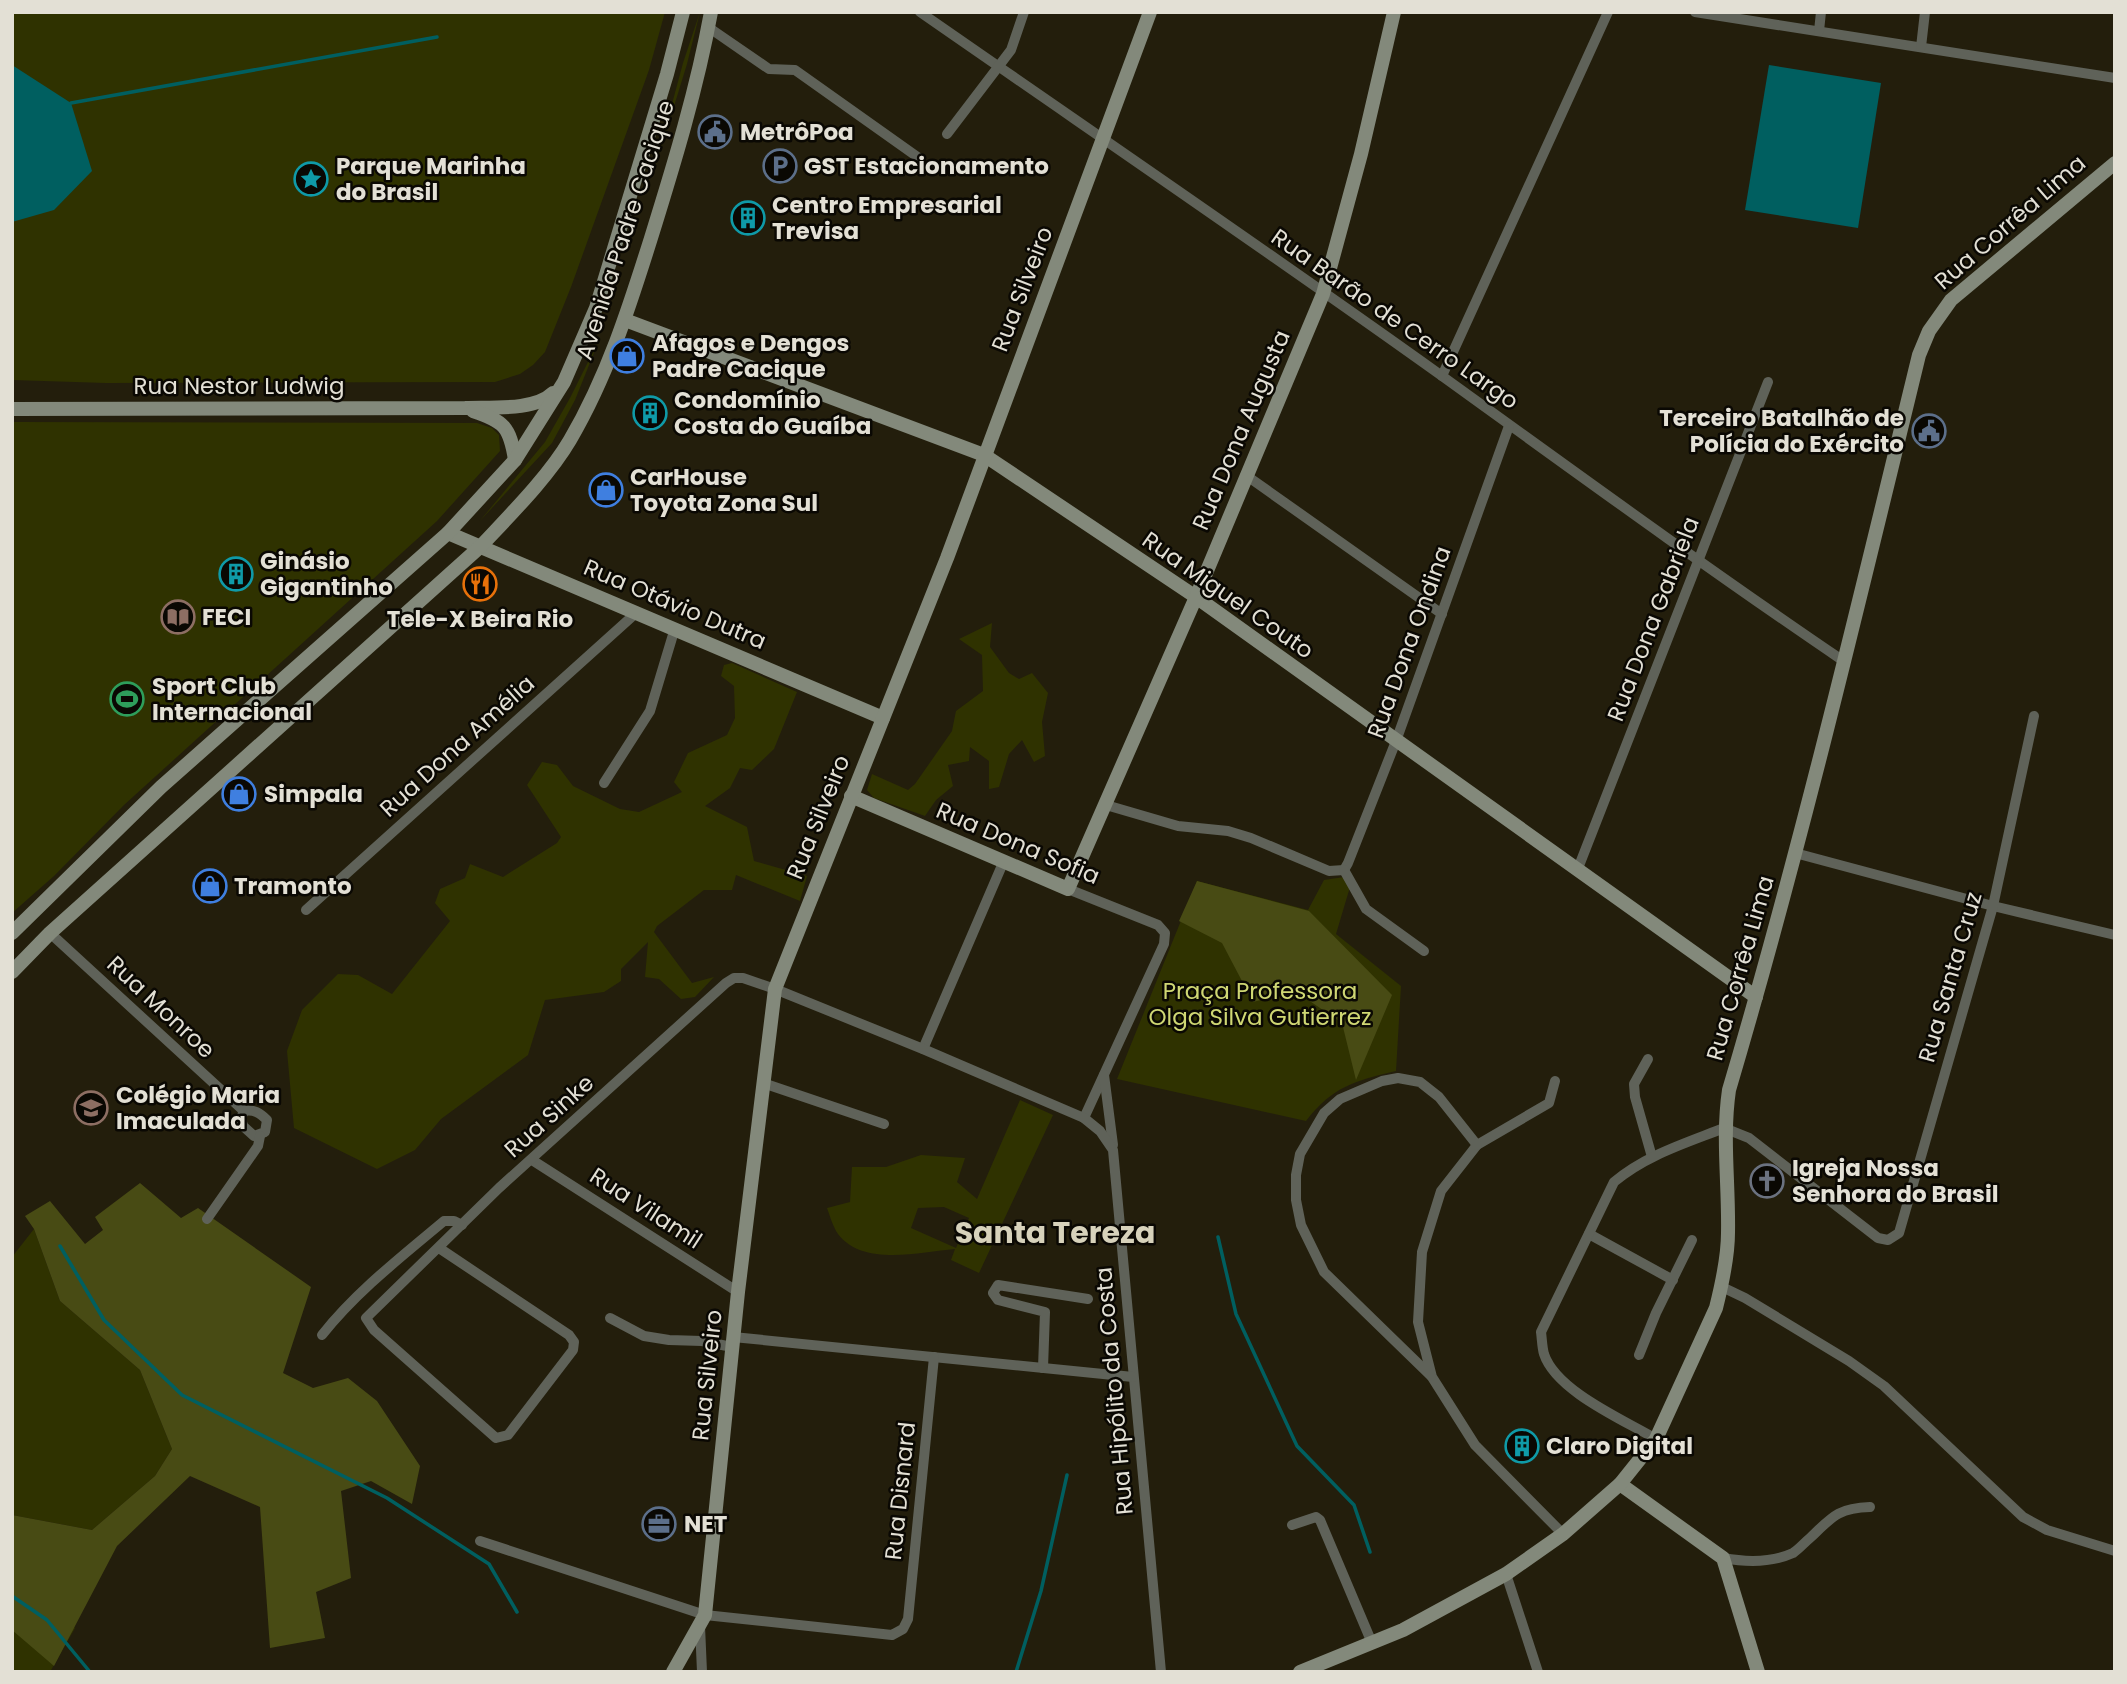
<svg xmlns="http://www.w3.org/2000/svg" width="2127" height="1684" viewBox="0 0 2127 1684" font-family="Poppins,sans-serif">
<rect width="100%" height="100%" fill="#231e0c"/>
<g fill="#2f3200" fill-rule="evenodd">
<path d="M12 12H665L649 70 571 287 545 352 533 365 520 374 495 382 106 383 12 380Z"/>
<path d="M700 12 687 64 654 171 683 63Z"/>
<path d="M599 340 575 400 552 443 479 522 545 442 570 398Z"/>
<path d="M12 422 477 423 492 428 499 435 500 451 437 521 124 805 54 876 12 913Z"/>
<path d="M992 623 990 647 1009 673 1019 679 1032 673 1048 693 1042 722 1045 756 1034 762 1022 740 1009 754 999 787 989 789V761L970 747 969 761 948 765 953 786 936 800 925 816 874 798 867 790 872 774 908 790 915 784 952 731 956 711 983 691 982 655 959 639Z"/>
<path d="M732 663 797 692 774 749 752 770 740 768 730 788 705 806 747 827 754 861 807 876 800 901 736 875 732 890H704L657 926 654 932 692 983 714 977 695 997 681 999 659 979 645 977 648 942 621 969V981L604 992 545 1000 528 1055 441 1119 415 1150 377 1169 294 1128 287 1051 302 1010 338 974 358 975 392 994 450 921 435 903 440 889 465 878 470 864 503 877 557 843 561 837 527 785 542 762 557 765 573 786 620 809 639 812 682 792 674 782 688 753 727 735 735 718 734 686 721 676 724 665Z"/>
<path d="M1344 877 1350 887 1336 934 1401 986 1396 1071C1355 1081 1333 1086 1306 1121L1117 1079 1197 881 1308 910 1324 880Z"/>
<path d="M1020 1100 1053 1115 979 1273 951 1260 955 1249C920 1252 863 1267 838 1234 833 1227 830 1216 827 1208L850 1202 852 1167H886L921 1155 965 1158 957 1182 977 1199ZM944 1207 969 1218 956 1248 911 1228 918 1208Z"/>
<path d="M34 1229 60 1301 140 1370 172 1449 155 1476 92 1530 12 1515V1257Z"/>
<path d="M12 1580 75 1628 50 1672H12Z"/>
</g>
<g fill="#484b14">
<path d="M1197 881 1309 911 1392 995 1356 1080 1342 1023 1295 991 1253 1002 1222 943 1179 921Z"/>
<path d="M140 1183 181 1218 198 1208 311 1287 283 1373 313 1388 348 1378 377 1401 420 1466 412 1504 371 1481 341 1491 351 1578 316 1592 325 1638 270 1648 260 1507 190 1476 117 1546 54 1666 12 1630V1515L92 1530 155 1476 172 1449 140 1370 60 1301 34 1229 25 1216 50 1201 85 1244 103 1230 95 1217Z"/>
</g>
<g fill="#005f60">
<path d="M12 65 71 103 92 171 54 210 12 222Z"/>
<path d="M1769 65 1881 83 1858 228 1745 210Z"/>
</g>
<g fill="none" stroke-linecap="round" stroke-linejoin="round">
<g stroke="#005f60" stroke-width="3.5">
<path d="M71 103 437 37"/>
<path d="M1218 1237 1236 1314 1297 1446 1354 1505 1370 1552"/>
<path d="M60 1246 104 1320 182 1395 387 1498 489 1564 517 1612"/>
<path d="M12 1596 47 1620 90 1672"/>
<path d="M1016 1672 1041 1591 1067 1475"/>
</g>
<g stroke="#5f6259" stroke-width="10">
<path d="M920 12C1094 133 1269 252 1442 376 1575 472 1708 569 1845 662"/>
<path d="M1695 12 2115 78"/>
<path d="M708 27 769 69 795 70 919 158"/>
<path d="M1819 31 1821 12"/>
<path d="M1921 47 1925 12"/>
<path d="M947 134 1011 50 1024 12"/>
<path d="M1442 376 1608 12"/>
<path d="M1247 476 1442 614"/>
<path d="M604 783 650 711 675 628"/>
<path d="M1106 805 1178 826 1228 831 1251 838 1329 871 1344 870"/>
<path d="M1795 853 1993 906 2115 935"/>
<path d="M1344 870 1348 863 1396 741 1509 426"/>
<path d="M1344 870 1366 909 1424 951"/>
<path d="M1577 871 1768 382"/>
<path d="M1068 889 1158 925 1165 933 1164 944 1084 1118"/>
<path d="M306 910 636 613"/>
<path d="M50 933 244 1111C254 1109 260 1113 267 1120L265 1132 254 1136 243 1126 241 1118 244 1111"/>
<path d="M923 1049 1003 863"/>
<path d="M1648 1059 1634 1084 1635 1097 1652 1157"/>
<path d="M1104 1075 1113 1145"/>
<path d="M1555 1081 1549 1103 1477 1145 1441 1191 1422 1252 1418 1322 1432 1377 1475 1445 1563 1534"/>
<path d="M763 1083 884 1124"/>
<path d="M532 1160 738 1292"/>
<path d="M207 1219 258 1146 260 1136"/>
<path d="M1589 1234 1673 1280"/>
<path d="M439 1248 569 1335 574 1342 573 1350 508 1435 496 1438 374 1330 366 1318 499 1188 726 983 734 978H743L775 989 923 1049 1084 1118 1100 1131 1113 1150 1161 1672"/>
<path d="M1722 1287 1745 1298 1849 1361 1884 1386 2023 1517 2047 1530 2115 1551"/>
<path d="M610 1318 644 1336 669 1340 702 1341 732 1347"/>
<path d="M322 1335C356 1292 401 1257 444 1221H454L462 1225"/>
<path d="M733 1337 1133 1377"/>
<path d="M1639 1355 1656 1313 1692 1240"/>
<path d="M1043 1368 1045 1312 998 1300 993 1293 998 1285 1088 1299"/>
<path d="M1431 1376 1324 1272 1301 1225 1296 1200V1175L1300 1154 1324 1113 1340 1099 1382 1081 1398 1078 1420 1082 1439 1097 1477 1145"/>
<path d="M1656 1439C1624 1420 1556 1391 1544 1354 1542 1347 1542 1339 1541 1332L1614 1182C1646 1155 1686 1143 1724 1128L1749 1138 1878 1238 1888 1240 1899 1233 1993 906 2034 716"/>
<path d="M1292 1525 1316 1517 1320 1520 1372 1643"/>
<path d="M480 1541 705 1615 892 1635 903 1629 908 1619 934 1357"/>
<path d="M1723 1558C1745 1562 1771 1563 1793 1553 1799 1549 1804 1543 1810 1538 1832 1517 1838 1508 1870 1507"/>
<path d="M1506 1574 1538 1672"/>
<path d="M700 1626 702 1672"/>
</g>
<g stroke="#83897b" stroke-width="14">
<path d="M625 320 984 455 1196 597 1756 997"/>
<path d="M12 409 465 408C491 407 535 411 553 393"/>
<path d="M473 411C504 421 510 427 515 460"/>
<path d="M448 533 883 718"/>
<path d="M851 796 1068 889 1196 597 1323 294 1361 154 1394 12"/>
<path d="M12 933 161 787 448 533 515 460 564 382 596 308 667 74 683 12"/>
<path d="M12 972 50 933 481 546C510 515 549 476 570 440 607 377 629 308 651 238 674 164 697 89 711 12"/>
<path d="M1620 1484 1723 1558 1758 1672"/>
<path d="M673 1672 705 1615 738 1292 775 989 947 558 1150 12"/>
<path d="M1300 1672 1403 1630 1506 1574 1563 1534 1620 1484 1656 1439 1716 1308C1722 1284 1728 1258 1728 1233 1729 1184 1722 1138 1729 1090 1801 847 1859 601 1919 355L1929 331 1951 300 2115 163"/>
</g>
</g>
<defs>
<symbol id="civic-ring" viewBox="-11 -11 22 22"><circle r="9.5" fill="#0a0803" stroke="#5c6f8a" stroke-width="1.5"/><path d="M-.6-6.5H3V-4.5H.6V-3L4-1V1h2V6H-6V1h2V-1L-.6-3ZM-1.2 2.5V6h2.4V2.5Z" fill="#5c6f8a"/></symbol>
<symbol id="parking-ring" viewBox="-11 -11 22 22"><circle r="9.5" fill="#0a0803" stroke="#5c6f8a" stroke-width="1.5"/><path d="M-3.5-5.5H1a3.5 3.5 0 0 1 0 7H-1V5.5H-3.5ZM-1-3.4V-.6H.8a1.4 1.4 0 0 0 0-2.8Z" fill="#5c6f8a"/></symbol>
<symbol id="sight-ring" viewBox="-11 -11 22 22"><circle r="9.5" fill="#0a0803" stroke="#0f9aa8" stroke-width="1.5"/><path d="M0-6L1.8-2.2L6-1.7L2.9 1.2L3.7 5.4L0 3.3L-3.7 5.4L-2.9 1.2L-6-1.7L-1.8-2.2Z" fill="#0f9aa8"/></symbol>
<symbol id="building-ring" viewBox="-11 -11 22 22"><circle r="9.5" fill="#0a0803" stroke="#0f9aa8" stroke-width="1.5"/><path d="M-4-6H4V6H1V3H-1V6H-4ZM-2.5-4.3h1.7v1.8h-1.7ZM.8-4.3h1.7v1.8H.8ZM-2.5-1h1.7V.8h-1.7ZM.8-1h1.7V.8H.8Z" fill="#0f9aa8"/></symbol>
<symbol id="shop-ring" viewBox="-11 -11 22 22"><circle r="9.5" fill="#0a0803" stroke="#3f7fe0" stroke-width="1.5"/><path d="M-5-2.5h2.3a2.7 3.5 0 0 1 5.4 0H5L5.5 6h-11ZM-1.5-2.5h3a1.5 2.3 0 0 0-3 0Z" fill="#3f7fe0"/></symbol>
<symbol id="restaurant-ring" viewBox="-11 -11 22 22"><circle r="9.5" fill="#0a0803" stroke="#e8710a" stroke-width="1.5"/><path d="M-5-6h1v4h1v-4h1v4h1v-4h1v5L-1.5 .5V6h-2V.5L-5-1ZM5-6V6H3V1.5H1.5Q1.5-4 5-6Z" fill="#e8710a"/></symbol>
<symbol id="library-ring" viewBox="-11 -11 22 22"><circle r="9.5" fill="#0a0803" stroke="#8d6e63" stroke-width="1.5"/><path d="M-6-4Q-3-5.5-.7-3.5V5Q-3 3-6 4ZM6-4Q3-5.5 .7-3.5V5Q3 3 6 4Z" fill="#8d6e63"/></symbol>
<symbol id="stadium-ring" viewBox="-11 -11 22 22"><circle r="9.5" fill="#0a0803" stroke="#2e9e5b" stroke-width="1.5"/><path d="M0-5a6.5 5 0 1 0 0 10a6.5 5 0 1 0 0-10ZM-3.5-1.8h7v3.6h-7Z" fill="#2e9e5b"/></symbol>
<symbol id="school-ring" viewBox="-11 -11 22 22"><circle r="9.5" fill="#0a0803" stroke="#8d6e63" stroke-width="1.5"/><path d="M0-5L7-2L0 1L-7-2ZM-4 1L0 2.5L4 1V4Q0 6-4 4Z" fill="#8d6e63"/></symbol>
<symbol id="church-ring" viewBox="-11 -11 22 22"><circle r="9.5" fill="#0a0803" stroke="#6b7280" stroke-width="1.5"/><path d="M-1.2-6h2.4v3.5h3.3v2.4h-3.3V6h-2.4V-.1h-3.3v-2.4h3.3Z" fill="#6b7280"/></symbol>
<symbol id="office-ring" viewBox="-11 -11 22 22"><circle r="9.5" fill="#0a0803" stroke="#5c6f8a" stroke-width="1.5"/><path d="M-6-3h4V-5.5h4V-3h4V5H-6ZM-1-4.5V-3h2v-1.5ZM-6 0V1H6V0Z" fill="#5c6f8a"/></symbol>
</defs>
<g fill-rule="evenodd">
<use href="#civic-ring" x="696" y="113" width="38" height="38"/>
<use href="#parking-ring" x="761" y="147" width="38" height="38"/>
<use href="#sight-ring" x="292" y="160" width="38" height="38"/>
<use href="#building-ring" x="729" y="199" width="38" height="38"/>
<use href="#shop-ring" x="608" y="337" width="38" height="38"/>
<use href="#building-ring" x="631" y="394" width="38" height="38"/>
<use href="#civic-ring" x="1910" y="412" width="38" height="38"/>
<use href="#shop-ring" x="587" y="471" width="38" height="38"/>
<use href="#building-ring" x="217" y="555" width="38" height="38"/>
<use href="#restaurant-ring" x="461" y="565" width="38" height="38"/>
<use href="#library-ring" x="159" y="598" width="38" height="38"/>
<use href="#stadium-ring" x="108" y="680" width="38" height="38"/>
<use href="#shop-ring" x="220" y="775" width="38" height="38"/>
<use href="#shop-ring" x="191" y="867" width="38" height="38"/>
<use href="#school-ring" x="72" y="1089" width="38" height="38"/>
<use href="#church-ring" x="1748" y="1162" width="38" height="38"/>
<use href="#building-ring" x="1503" y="1427" width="38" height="38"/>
<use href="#office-ring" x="640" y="1505" width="38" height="38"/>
</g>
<g text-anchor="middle" stroke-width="5" stroke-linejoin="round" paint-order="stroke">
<g font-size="23" font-weight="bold" fill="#e3e0d5" stroke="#0a0803" text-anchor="start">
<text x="740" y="140">MetrôPoa</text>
<text x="336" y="174">Parque Marinha<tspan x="336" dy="26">do Brasil</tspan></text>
<text x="804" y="174">GST Estacionamento</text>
<text x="772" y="213">Centro Empresarial<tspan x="772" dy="26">Trevisa</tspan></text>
<text x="652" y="351">Afagos e Dengos<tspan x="652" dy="26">Padre Cacique</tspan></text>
<text x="674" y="408">Condomínio<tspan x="674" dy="26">Costa do Guaíba</tspan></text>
<text x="1904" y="426" text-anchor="end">Terceiro Batalhão de<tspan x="1904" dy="26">Polícia do Exército</tspan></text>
<text x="630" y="485">CarHouse<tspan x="630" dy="26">Toyota Zona Sul</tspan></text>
<text x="260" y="569">Ginásio<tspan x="260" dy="26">Gigantinho</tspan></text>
<text x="202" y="625">FECI</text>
<text x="480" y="627" text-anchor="middle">Tele-X Beira Rio</text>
<text x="152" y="694">Sport Club<tspan x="152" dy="26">Internacional</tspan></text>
<text x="264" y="802">Simpala</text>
<text x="234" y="894">Tramonto</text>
<text x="116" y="1103">Colégio Maria<tspan x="116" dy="26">Imaculada</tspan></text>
<text x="1792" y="1176">Igreja Nossa<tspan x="1792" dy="26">Senhora do Brasil</tspan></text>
<text x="1546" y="1454">Claro Digital</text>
<text x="684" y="1532">NET</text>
</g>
<g font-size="23" fill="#e3e0d5" stroke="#0a0803">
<text transform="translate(2010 222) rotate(-41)" y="8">Rua Corrêa Lima</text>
<text transform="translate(625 230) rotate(-72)" y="8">Avenida Padre Cacique</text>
<text transform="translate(1022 289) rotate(-69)" y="8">Rua Silveiro</text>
<text transform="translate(1395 319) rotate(35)" y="8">Rua Barão de Cerro Largo</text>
<text x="239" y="394">Rua Nestor Ludwig</text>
<text transform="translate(1241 430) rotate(-67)" y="8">Rua Dona Augusta</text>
<text transform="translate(1228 595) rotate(35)" y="8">Rua Miguel Couto</text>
<text transform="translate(675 604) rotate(23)" y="8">Rua Otávio Dutra</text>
<text transform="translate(1653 619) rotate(-69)" y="8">Rua Dona Gabriela</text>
<text transform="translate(1409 642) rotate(-70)" y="8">Rua Dona Ondina</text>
<text transform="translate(457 746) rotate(-42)" y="8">Rua Dona Amélia</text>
<text transform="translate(818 817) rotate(-68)" y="8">Rua Silveiro</text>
<text transform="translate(1018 843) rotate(23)" y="8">Rua Dona Sofia</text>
<text transform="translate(1740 968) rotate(-74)" y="8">Rua Corrêa Lima</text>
<text transform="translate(1950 977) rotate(-74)" y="8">Rua Santa Cruz</text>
<text transform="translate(161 1007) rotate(43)" y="8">Rua Monroe</text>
<text transform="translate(549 1116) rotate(-42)" y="8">Rua Sinke</text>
<text transform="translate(646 1208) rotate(33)" y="8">Rua Vilamil</text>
<text transform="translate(707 1375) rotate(-84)" y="8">Rua Silveiro</text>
<text transform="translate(1114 1391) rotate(-95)" y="8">Rua Hipólito da Costa</text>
<text transform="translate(900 1491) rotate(-84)" y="8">Rua Disnard</text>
</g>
<g font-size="23" fill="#cfd773" stroke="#0a0803">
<text x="1260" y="999">Praça Professora<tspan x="1260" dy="26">Olga Silva Gutierrez</tspan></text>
</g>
<g font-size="30" font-weight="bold" fill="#d7d2bb" stroke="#0a0803">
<text x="1055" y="1243">Santa Tereza</text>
</g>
</g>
<rect width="2127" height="1684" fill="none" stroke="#e3e0d5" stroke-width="28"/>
</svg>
